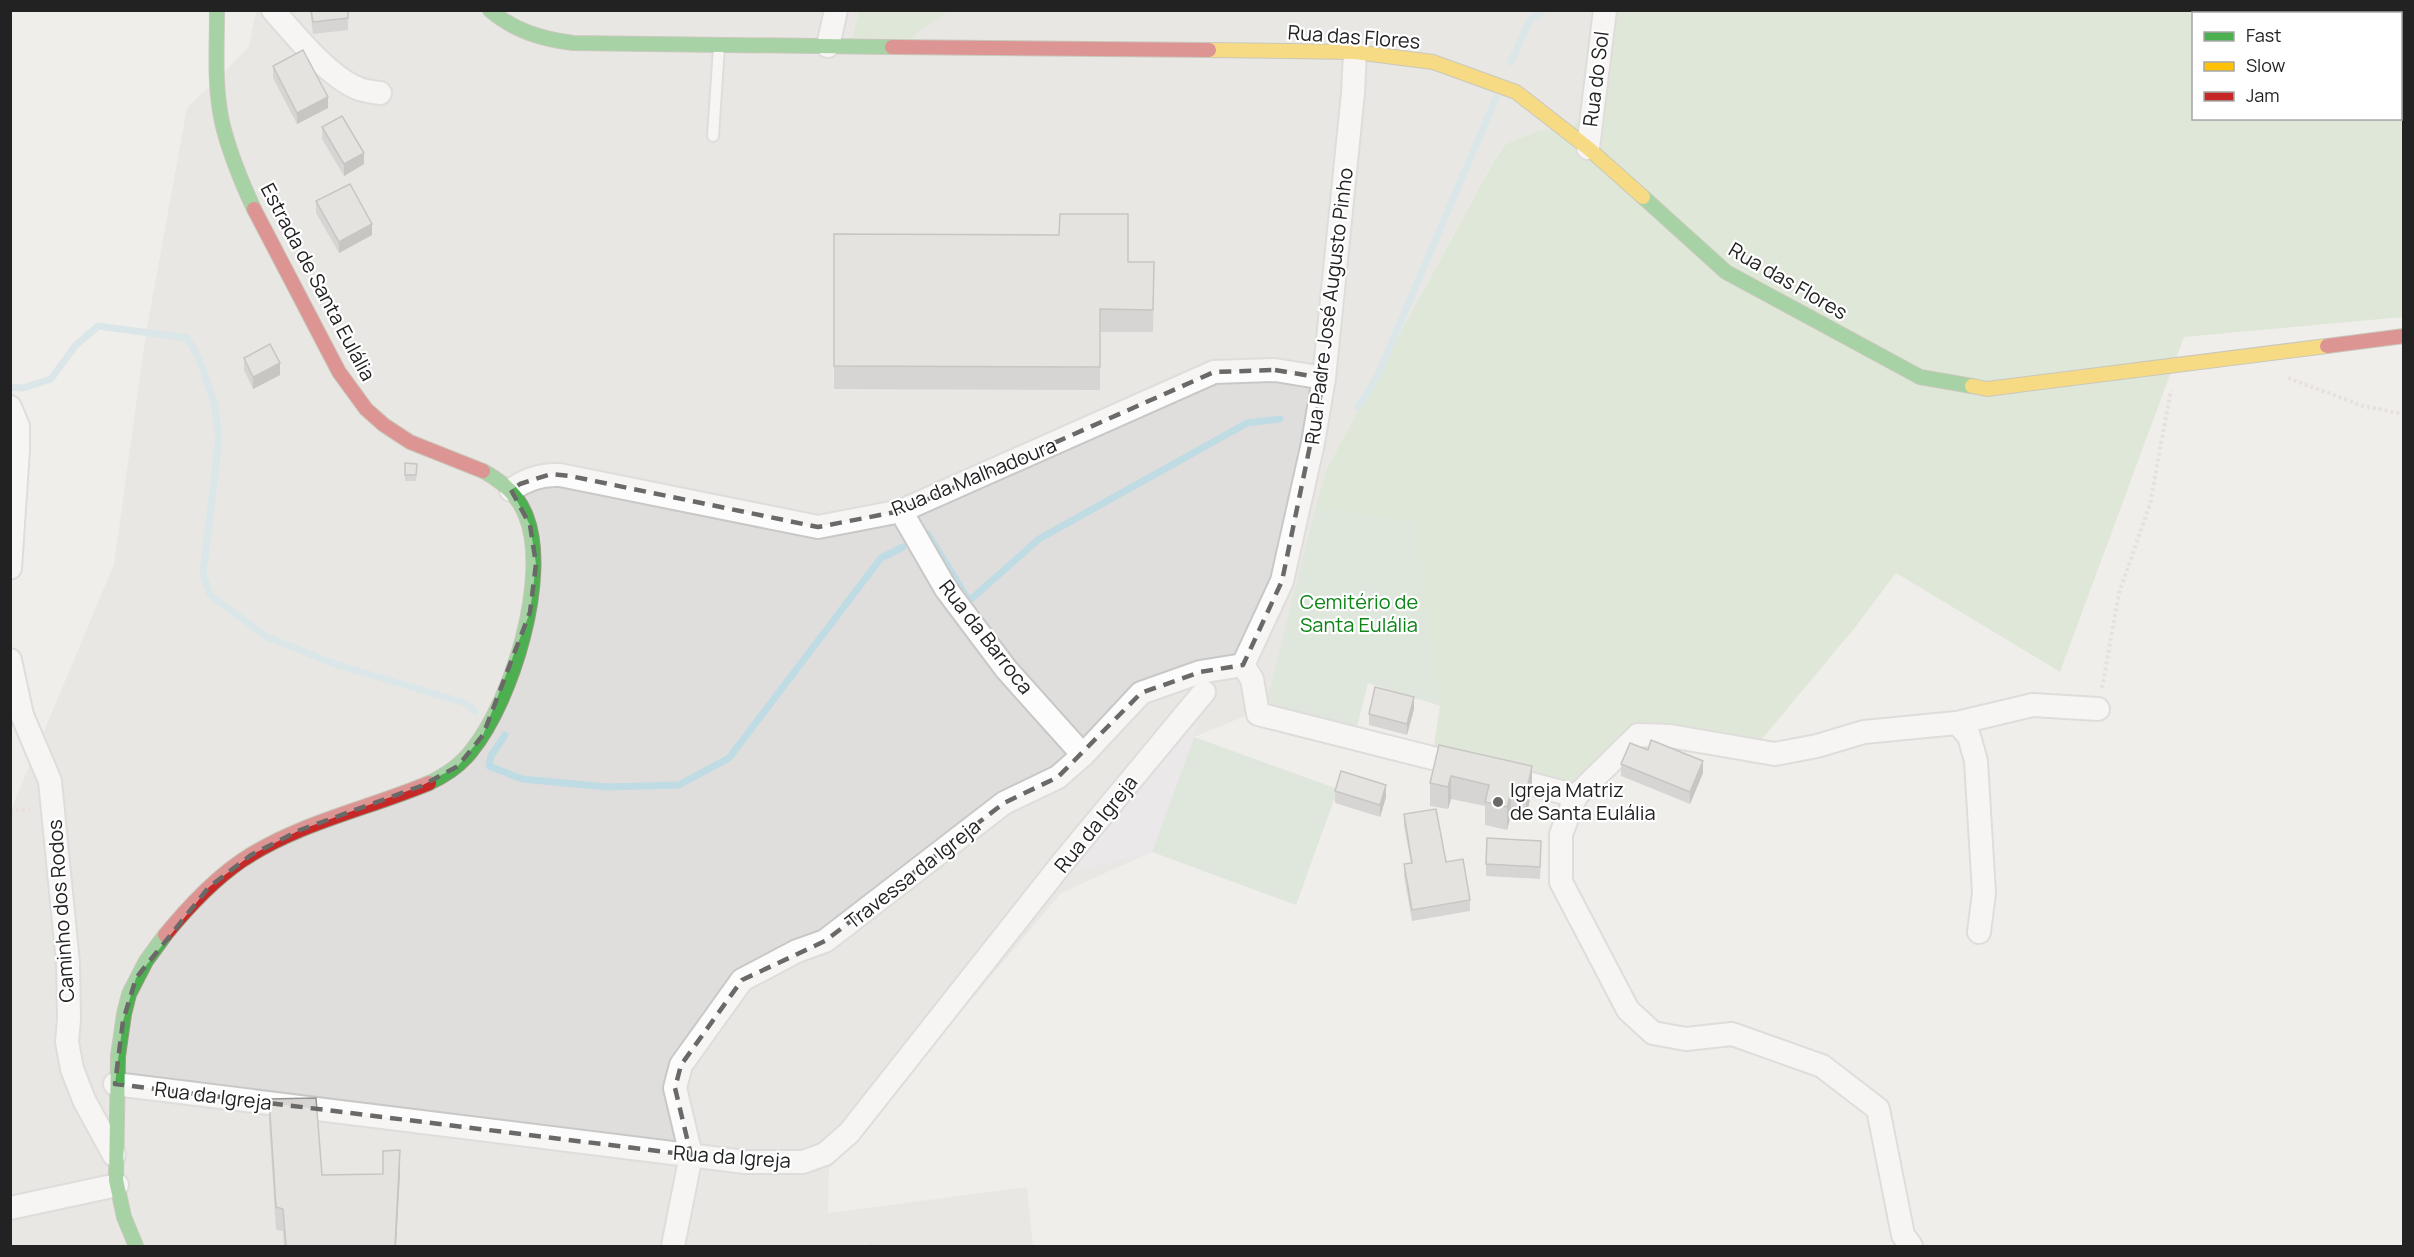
<svg xmlns="http://www.w3.org/2000/svg" width="2414" height="1257" viewBox="0 0 2414 1257" font-family="Manrope,sans-serif">
<rect width="100%" height="100%" fill="#f0eeeb"/>
<path fill="#dfdedc" d="M859 10 852 36 919 31 949 10 1614 11 1610 42 1611 75 1603 97 1596 107 1576 124 1506 144 1494 159 1327 468 1265 708 1194 737 1152 852 1061 893 829 1169 828 1213 1027 1187 1033 1246H11V810L114 564 146 333 187 108 249 47 256 11Z"/>
<g fill="#cbdec1" fill-rule="evenodd">
<path d="M859 11H949L919 31 911 40 852 37Z"/>
<path d="M1614 11H2403V317L2184 337 2060 672 1896 573 1857 625 1761 740 1637 727 1576 788 1433 752 1440 706 1316 506 1327 468 1494 160 1506 144 1539 131 1564 128 1576 124 1596 107 1603 97 1611 75 1610 42ZM2194 14H2400V118H2194Z"/>
</g>
<g fill="#cadbca">
<path d="M1316 506 1415 521 1440 706 1368 683 1356 731 1265 708Z"/>
<path d="M1194 737 1338 789 1296 905 1152 852Z"/>
</g>
<path fill="#e2e1e5" d="M1204 692 1194 737 1152 852 1052 877Z"/>
<g fill="none" stroke-linecap="round" stroke-linejoin="round">
<g stroke="#bfdbe3" stroke-width="7">
<path d="M1511 62 1530 20 1543 10"/>
<path d="M10 387 23 388 51 379 75 346 98 326 187 338 198 356 215 405 219 439 203 574 210 595 267 637 335 664 465 703 475 711"/>
<path d="M1358 407 1377 377 1496 98"/>
<path d="M928 534 969 601 1039 539 1247 423 1280 419"/>
<path d="M505 735 491 756 489 766 522 779 607 787 679 785 729 758 881 558 903 547"/>
</g>
<defs>
<path id="lane" d="M713 136 719 47"/>
<g id="street">
<path d="M273 10C294 34 328 76 357 88 363 91 373 92 380 93"/>
<path d="M828 46 836 10"/>
<path d="M1588 148 1605 10"/>
<path d="M10 407 18 426V450L10 568"/>
<path d="M511 490C526 479 542 474 560 475L818 527 901 511 1214 372 1275 370 1324 378"/>
<path d="M901 511 946 589 1006 669 1083 755"/>
<path d="M10 660 22 715 50 781 68 963 69 1019 67 1042 72 1069 84 1100 114 1155"/>
<path d="M1243 665 1282 581 1313 443 1324 378 1353 93 1355 52"/>
<path d="M1243 665 1252 679 1258 714 1464 766"/>
<path d="M1957 723 1969 736 1976 761 1984 893 1979 932"/>
<path d="M1505 777 1576 796"/>
<path d="M115 1084 745 1162H803L825 1154 849 1133 1063 862 1204 692"/>
<path d="M10 1208 117 1185"/>
<path d="M673 1246 691 1155 675 1088 681 1065 742 980 797 951 825 941 1004 803 1058 777 1083 755 1141 693 1200 672 1243 665"/>
<path d="M1911 1246 1903 1235 1878 1109 1822 1066 1732 1034 1686 1039 1653 1033 1628 1010 1561 882V834L1576 796 1638 735 1670 736 1775 754 1817 746 1864 732 1957 723 2033 705 2098 709"/>
</g>
<g id="fast">
<path d="M217 10C217 47 214 85 222 122 229 152 241 181 254 209"/>
<path d="M490 10C514 31 542 39 573 43L892 47"/>
<path d="M1643 197 1726 272 1920 377 1972 386"/>
<path d="M429 783C446 775 461 765 472 750 512 700 550 577 526 516 518 495 502 481 483 471"/>
<path d="M136 1246 124 1217 116 1180 118 1056 124 1014 129 994 146 961 165 935"/>
</g>
<g id="slow">
<path d="M1209 50 1355 52 1433 62 1516 92 1588 148 1643 197"/>
<path d="M1972 386 1987 389 2327 346"/>
</g>
<g id="jam">
<path d="M892 47 1209 50"/>
<path d="M254 209 339 372 366 409 384 425 410 442 483 471"/>
<path d="M2327 346 2404 336"/>
<path d="M165 935C187 908 212 881 241 861 297 823 367 809 429 783"/>
</g>
</defs>
<use href="#lane" stroke="#c9c8c7" stroke-width="14"/>
<use href="#street" stroke="#c9c8c7" stroke-width="26"/>
<use href="#fast" stroke="#999a82" stroke-width="16"/>
<use href="#slow" stroke="#999a82" stroke-width="16"/>
<use href="#jam" stroke="#999a82" stroke-width="16"/>
<g stroke="#dccecd" stroke-width="4" stroke-dasharray="3 3" stroke-linecap="butt">
<path d="M2288 378 2363 406 2404 414"/>
<path d="M2102 688 2119 593 2150 504 2171 390"/>
<path d="M10 811 34 809"/>
<path d="M871 1246 872 1243"/>
</g>
<use href="#lane" stroke="#fdfcfc" stroke-width="10"/>
<use href="#street" stroke="#fdfcfc" stroke-width="22"/>
<use href="#fast" stroke="#4caf50" stroke-width="14"/>
<use href="#slow" stroke="#ffc107" stroke-width="14"/>
<use href="#jam" stroke="#c62828" stroke-width="14"/>
</g>
<g fill="#b9b6b5">
<path d="M310 10H348V30L313 34Z"/>
<path d="M273 66 328 108 297 124 273 78Z"/>
<path d="M322 127 364 164 344 176 322 139Z"/>
<path d="M316 201 372 235 339 253 316 213Z"/>
<path d="M834 234 1128 262H1154L1153 332H1100V390L834 389Z"/>
<path d="M244 358 280 375 253 389 244 370Z"/>
<path d="M405 463 417 464 416 481H405Z"/>
<path d="M1414 709 1407 735 1369 725V714Z"/>
<path d="M1439 745 1532 789 1526 818 1511 814 1507 830 1485 825V806L1451 799 1448 809 1430 806V783Z"/>
<path d="M1621 764 1703 773 1690 804 1621 776Z"/>
<path d="M1335 791 1386 797 1380 817 1335 803Z"/>
<path d="M1404 814 1446 862 1470 900V911L1412 921 1404 876V864L1411 863 1404 826Z"/>
<path d="M1541 852 1540 879 1486 876V864Z"/>
<path d="M269 1099 322 1175 383 1174V1151L400 1173 396 1246H284L283 1231 276 1230 269 1121Z"/>
</g>
<g fill="#969493">
<path d="M328 97V108L297 124V113Z"/>
<path d="M364 153V164L344 176V164Z"/>
<path d="M372 224V235L339 253V242Z"/>
<path d="M280 363V375L253 389V377Z"/>
<path d="M1414 697V709L1407 735V724Z"/>
<path d="M1703 761V773L1690 804V792Z"/>
<path d="M1532 766V789L1526 818V795Z"/>
<path d="M1451 776V799L1448 809V787Z"/>
<path d="M1386 785V797L1380 817V805Z"/>
<path d="M1511 792V814L1507 830V807Z"/>
<path d="M400 1150V1173L396 1246H395Z"/>
</g>
<g fill="#d7d4d2" stroke="#969493" stroke-width="1.5">
<path d="M311 10H348V18L313 22Z"/>
<path d="M303 50 328 97 297 113 273 66Z"/>
<path d="M342 116 364 153 344 164 322 127Z"/>
<path d="M350 184 372 224 339 242 316 201Z"/>
<path d="M1060 214H1128V262H1154L1153 310 1100 309V367L834 366V234L1059 235Z"/>
<path d="M270 344 280 363 253 377 244 358Z"/>
<path d="M405 463 417 464 416 475H405Z"/>
<path d="M1375 687 1414 697 1407 724 1369 714Z"/>
<path d="M1651 740 1703 761 1690 792 1621 764 1630 743 1648 750Z"/>
<path d="M1439 745 1532 766 1526 795 1511 792 1507 807 1485 802 1489 785 1451 776 1448 787 1430 783Z"/>
<path d="M1341 771 1386 785 1380 805 1335 791Z"/>
<path d="M1436 809 1446 862 1463 859 1470 900 1412 910 1404 864 1412 863 1404 814Z"/>
<path d="M1487 838 1541 841 1540 867 1486 864Z"/>
<path d="M316 1098 322 1175 383 1174V1151L400 1150 395 1246H286L283 1209 276 1207 269 1099Z"/>
</g>
<path d="M0 0H2414V1257H0ZM1275 370 1324 378 1282 581 1243 665 1200 672 1141 693 1058 777 1004 803 825 941 742 980 681 1065 675 1088 691 1155 115 1084 123 1021 136 978 209 887 251 855 300 830 421 786 458 766 483 735 530 612 536 564 530 525 511 490 520 484 551 474 570 476 818 527 901 511 1214 372Z" fill="#f0eeeb" fill-opacity=".55" fill-rule="evenodd"/>
<path fill="none" stroke="#6a6968" stroke-width="4.5" stroke-dasharray="12 8" stroke-linejoin="round" d="M1275 370 1324 378 1282 581 1243 665 1200 672 1141 693 1058 777 1004 803 825 941 742 980 681 1065 675 1088 691 1155 115 1084 123 1021 136 978 209 887 251 855 300 830 421 786 458 766 483 735 530 612 536 564 530 525 511 490 520 484 551 474 570 476 818 527 901 511 1214 372Z"/>
<circle fill="#6a6968" stroke="#fff" stroke-width="2" cx="1498" cy="802" r="6"/>
<g text-anchor="middle" stroke-width="4.5" stroke-linejoin="round" paint-order="stroke">
<g font-size="20" fill="#222" stroke="#fff">
<text transform="translate(1354 37) rotate(4)" y="7">Rua das Flores</text>
<text transform="translate(1596 79) rotate(-83)" y="7">Rua do Sol</text>
<text transform="translate(1788 281) rotate(30)" y="7">Rua das Flores</text>
<text transform="translate(318 282) rotate(62)" y="7">Estrada de Santa Eulália</text>
<text transform="translate(1329 306) rotate(-83)" y="7">Rua Padre José Augusto Pinho</text>
<text transform="translate(974 477) rotate(-22)" y="7">Rua da Malhadoura</text>
<text transform="translate(986 637) rotate(52)" y="7">Rua da Barroca</text>
<text transform="translate(1096 824) rotate(-51)" y="7">Rua da Igreja</text>
<text transform="translate(913 874) rotate(-38)" y="7">Travessa da Igreja</text>
<text transform="translate(61 911) rotate(-94)" y="7">Caminho dos Rodos</text>
<text transform="translate(213 1096) rotate(7)" y="7">Rua da Igreja</text>
<text transform="translate(732 1157) rotate(4)" y="7">Rua da Igreja</text>
</g>
<g font-size="20" fill="#0c8416" stroke="#fff">
<text x="1359" y="609">Cemitério de<tspan x="1359" dy="23">Santa Eulália</tspan></text>
</g>
<g font-size="20" fill="#222" stroke="#fff" text-anchor="start">
<text x="1510" y="797">Igreja Matriz<tspan x="1510" dy="23">de Santa Eulália</tspan></text>
</g>
</g>
<rect width="2414" height="1257" fill="none" stroke="#222222" stroke-width="24"/>
<rect x="2192" y="12" width="210" height="108" fill="#ffffff" stroke="#a7a7a7" stroke-width="1.5"/>
<rect x="2204" y="32" width="30" height="9" fill="#4caf50" stroke="#a7a7a7" stroke-width="1.5"/>
<text x="2246" y="42" font-size="18" fill="#222222">Fast</text>
<rect x="2204" y="62" width="30" height="9" fill="#ffc107" stroke="#a7a7a7" stroke-width="1.5"/>
<text x="2246" y="72" font-size="18" fill="#222222">Slow</text>
<rect x="2204" y="92" width="30" height="9" fill="#c62828" stroke="#a7a7a7" stroke-width="1.5"/>
<text x="2246" y="102" font-size="18" fill="#222222">Jam</text>
</svg>
